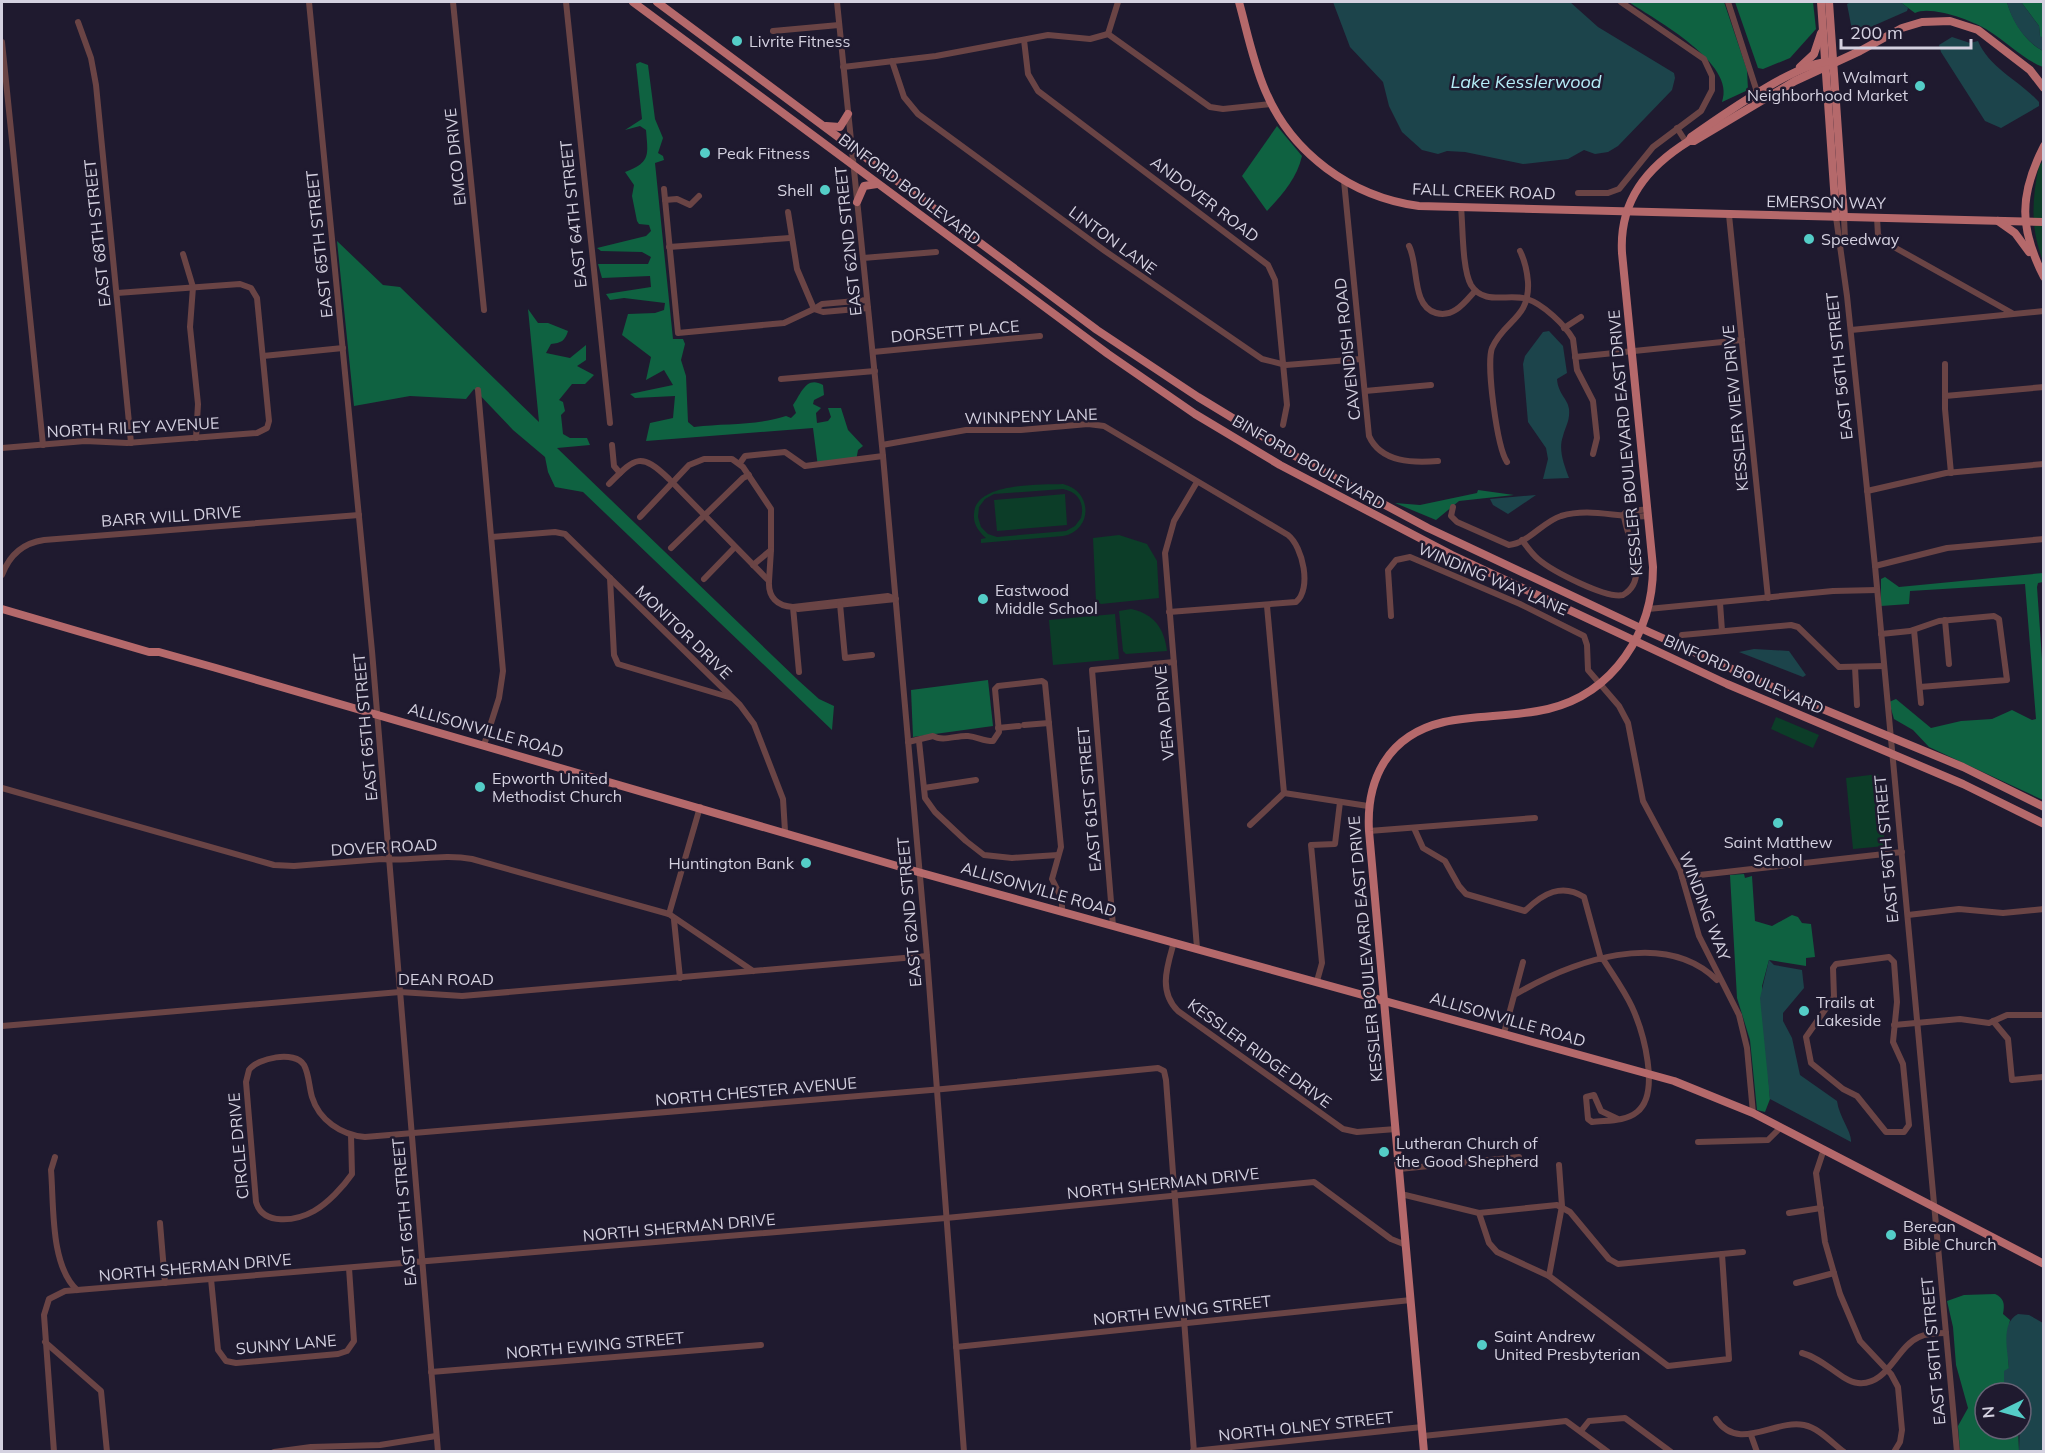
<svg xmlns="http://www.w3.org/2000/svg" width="2045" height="1453" viewBox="0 0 2045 1453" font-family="Mulish,sans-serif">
<rect width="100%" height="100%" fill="#1f1a2f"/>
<g fill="#0c3d28" fill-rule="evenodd">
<path d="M2043 162V261C2030 228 2032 199 2039 165Z"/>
<path d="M1063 484C1093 491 1093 530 1063 536L981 543V539L986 538C979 532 973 524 974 514 975 482 1040 485 1063 484ZM1063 489C1078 492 1085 503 1081 518L1075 526 1066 531 997 537 988 534 981 527 978 517 979 507 985 499 994 494Z"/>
<path d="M1065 494 1067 525 997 531 994 500Z"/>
<path d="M1119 535 1147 544 1157 561 1159 598 1101 604 1096 601 1093 538Z"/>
<path d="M1131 609C1154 614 1164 628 1167 651L1126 654 1123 651 1119 611Z"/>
<path d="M1115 614 1119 659 1053 665 1049 620Z"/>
<path d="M1776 717 1819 735 1813 748 1771 729Z"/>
<path d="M1878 774 1885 846 1853 849 1846 778Z"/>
</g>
<g fill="#0f6241">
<path d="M1629 2H1724L1747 70 1748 90 1722 102C1737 63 1655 20 1629 2Z"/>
<path d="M1735 2H1813L1816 29 1790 58 1763 69 1758 68Z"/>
<path d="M1900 2H2007C2013 22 2025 41 2043 51V67C2024 60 2007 42 1989 31 1974 21 1931 5 1915 13Z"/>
<path d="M2021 2H2043V38L2040 37 2039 26Z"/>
<path d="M640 62 648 65 655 119 663 138 658 153 663 156 664 160 655 163 673 339H683L685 344 681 360 686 376 688 422 694 427C725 423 755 426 786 416L791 418 796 413 793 405C801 394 806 375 823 385L824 395 814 400 813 404 821 408 816 413 817 423 828 421 831 417 828 408H841L848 430 863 446 858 450 856 461 818 467 813 428 646 441 650 423 673 418 675 396 635 398 630 394 673 385 664 370 646 380 651 357 622 335 628 314 655 313 664 310 665 303 624 298 610 300 606 294 651 287 650 276 602 278 598 264H648L651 257 642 252 601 251 597 248 646 236 651 231 649 225 639 224 637 221 632 196 634 185 625 172C651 162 648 155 646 130L640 126 625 130 642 119 636 64Z"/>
<path d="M1277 126 1302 156C1297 178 1282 195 1267 211L1242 176Z"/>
<path d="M337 241 383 285 400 287 539 422 528 309 538 323H548L568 331C565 341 561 343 551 344L546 353 570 358 586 345V360L577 366 594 375 585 384H572L559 400 563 402 565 411 561 415 563 434 570 438H587L590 445 557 448 799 681 819 699 834 706 832 730 583 492 555 487 548 472 545 457 513 430 474 389 466 399 410 396 354 406Z"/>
<path d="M1478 490 1514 495 1459 501 1436 520 1395 503 1420 505 1477 493Z"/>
<path d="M2043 573V582L2038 583 2037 587 2044 688 2043 800 1929 747 1913 730 1894 719 1889 702 1896 699 1931 728 1961 721 1992 719 2012 710 2032 720 2036 719 2025 584 1910 591 1909 604 1881 606V579L1885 577 1899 587Z"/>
<path d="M988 680 993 726 913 737 911 690Z"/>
<path d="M1744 874 1745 878 1752 876 1755 921 1772 926 1792 915 1798 917 1802 923 1811 924 1815 957 1806 958V966L1769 960 1762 986 1770 1099 1765 1112 1757 1110 1750 1040 1737 998 1730 875Z"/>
<path d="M1995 1294C2004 1298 2005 1304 2003 1314L2010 1320 2007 1336 2009 1369 2004 1373V1393H1985V1429H2018L2019 1451H1960L1958 1426 1968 1408 1956 1365 1953 1327 1947 1301 1964 1295Z"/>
</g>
<g fill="#1c444b">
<path d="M1333 2H1570L1598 27 1674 73 1675 78 1672 90 1618 146 1608 152 1595 154 1584 150 1568 159 1523 164 1465 152 1447 151 1438 154 1422 150 1402 132 1389 106 1383 82 1350 47Z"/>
<path d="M1851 2H1900L1908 8 1907 11 1857 33 1852 30 1847 4Z"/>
<path d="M2007 2H2021L2039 26 2040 36 2043 38V51C2025 41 2012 22 2007 2Z"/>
<path d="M1952 37 1970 43 1978 41C1990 69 2019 80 2039 102V106L2001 128 1985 121 1941 52 1939 45Z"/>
<path d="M1549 331 1563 346 1567 373 1557 379C1558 394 1568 399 1569 409 1570 421 1566 425 1563 436 1558 450 1564 464 1569 478L1543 479 1548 459 1546 448 1528 422 1523 364 1525 356 1543 332Z"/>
<path d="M1536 495 1508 514 1493 505 1490 499Z"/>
<path d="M1754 649 1789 651 1806 675 1803 677 1739 652Z"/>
<path d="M1769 960 1774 965 1802 970 1804 988 1783 1013V1021L1792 1038 1800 1075 1837 1101C1839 1117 1852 1132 1851 1142L1770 1099 1760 998Z"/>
<path d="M2018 1314 2029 1315 2043 1323V1451H2019L2021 1393H2004V1371L2009 1368C2008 1352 2000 1323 2018 1314Z"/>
</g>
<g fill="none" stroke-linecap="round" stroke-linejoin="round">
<g stroke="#6a4445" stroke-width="6">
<path d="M309 2 372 651 438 1452"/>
<path d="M453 2 484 310"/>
<path d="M566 2 610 423"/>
<path d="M837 2 883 456 927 956 964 1452"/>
<path d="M1728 2 1758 95"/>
<path d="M78 22 91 58 96 85 131 443"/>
<path d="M773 31 839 25"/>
<path d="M1108 34 1118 2"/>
<path d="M1024 40 1028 74 1038 91 1268 265 1275 280 1287 405 1283 425"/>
<path d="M2 42 43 445"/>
<path d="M892 61 904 97 918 114 1105 251 1262 359 1286 365 1361 359"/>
<path d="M843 67 936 56 1048 35 1090 39 1108 34 1210 107 1223 109 1271 104"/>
<path d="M1677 128 1686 142"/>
<path d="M1344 181 1369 436C1381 463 1414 463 1438 461"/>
<path d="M664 189 678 333 784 323 814 309 797 269 788 212"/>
<path d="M1578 193H1608L1619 189 1653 147 1701 111 1712 90V76L1704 59 1621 2"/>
<path d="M665 200 677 199 690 205 699 196"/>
<path d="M1461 207C1463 227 1462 269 1471 285 1484 306 1509 293 1527 299 1543 304 1565 325 1573 339L1577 370 1593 401 1597 438 1593 454"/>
<path d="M1729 215 1768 598"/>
<path d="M1836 217 1847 296 1875 566 1957 1452"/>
<path d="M1877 218 1878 235 1885 242 2012 313"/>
<path d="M1841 245 1845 240 1844 217"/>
<path d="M1409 246C1419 265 1411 306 1436 313 1454 318 1465 302 1475 291"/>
<path d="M669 247 790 238"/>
<path d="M183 254 193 287 190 327 198 404 196 438"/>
<path d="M863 258 936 252"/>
<path d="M867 300 822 304 814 309 823 312 868 308"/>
<path d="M1564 328 1581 317"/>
<path d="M1851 330 2044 311"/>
<path d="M873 352 1040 336"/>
<path d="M263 356 343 348"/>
<path d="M1575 357 1742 340"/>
<path d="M1945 364V409L1951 473"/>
<path d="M781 379 875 371"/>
<path d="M478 390 503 671 499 698 484 745"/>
<path d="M1365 391 1431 385"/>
<path d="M1945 396 2044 387"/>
<path d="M612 445 614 466 620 473"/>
<path d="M882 445 966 430H1021L1088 424 1104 426 1288 535C1303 547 1312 589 1296 602L1169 612"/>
<path d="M2 448 85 441 127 443 257 433 267 428 269 421 257 298 251 288 240 284 117 293"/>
<path d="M1507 462C1497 447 1486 364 1492 348 1504 320 1530 319 1528 282 1527 270 1525 261 1520 251"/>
<path d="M740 463 745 456 785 452 805 466 883 456"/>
<path d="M1197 482 1174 521 1165 553 1197 948"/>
<path d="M609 484C635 458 640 451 669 479L769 581C768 597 777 606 793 607L799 672"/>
<path d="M1867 491 1946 473 2044 464"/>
<path d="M1453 507 1451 516 1457 522 1509 545C1529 543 1542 522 1561 516 1592 507 1619 519 1648 516"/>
<path d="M1623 515 1626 512 1648 509"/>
<path d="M640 517 689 465 704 459H732L743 467 771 509V550L753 565"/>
<path d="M492 537 555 532 565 534 740 705 754 724 783 799 785 831"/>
<path d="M1522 540C1527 547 1532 554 1538 559 1552 571 1606 599 1623 595 1651 579 1627 539 1624 516"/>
<path d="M671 548 743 478 749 475"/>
<path d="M1875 566 1947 548 2044 539"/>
<path d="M2 575C9 556 23 543 44 540L359 515"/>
<path d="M610 578 614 655 618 664 732 698"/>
<path d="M704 579 735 547"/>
<path d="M769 581 771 550"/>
<path d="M888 596 896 599 798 609 793 607Z"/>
<path d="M1720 603 1722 631"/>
<path d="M840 604 845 658 872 655"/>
<path d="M1267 606 1284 793"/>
<path d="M1648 609 1833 591 1877 590"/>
<path d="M1391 616 1388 570 1396 560 1410 557 1520 604 1584 636 1587 645 1588 670 1619 706 1628 723 1643 801 1680 870 1699 936 1739 1015 1747 1048 1753 1113"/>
<path d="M1945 620 1949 664"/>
<path d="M1914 630 1921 703"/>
<path d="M1881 634 1910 631 1939 621 1994 616 1999 619 2007 680 1920 687"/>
<path d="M1682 635 1791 625 1798 627 1839 667 1884 666"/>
<path d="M1855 667 1857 705"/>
<path d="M1024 725 1049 723"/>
<path d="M998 728 1019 726"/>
<path d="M919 741 925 798 935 812 966 841 984 855 1012 858 1058 855"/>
<path d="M908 742 933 736C943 742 957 735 968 736 978 737 983 741 993 741L999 732 995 689 998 686 1042 681 1045 683 1061 847 1052 879 1062 899V912"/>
<path d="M2 788 274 865 294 866 382 859C412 862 442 853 472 859L669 914 753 971"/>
<path d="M924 788 976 780"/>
<path d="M1284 793 1368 806"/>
<path d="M1250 825 1284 793"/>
<path d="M1414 828 1423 848 1445 861 1459 886 1466 894 1525 911C1543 893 1562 883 1584 897L1601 959"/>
<path d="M1369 831 1535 818"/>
<path d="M1682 877 1902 852"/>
<path d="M669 914 700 807"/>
<path d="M1908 915 1959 909 2003 913 2044 909"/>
<path d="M674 920 680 978"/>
<path d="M1113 926 1092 670 1174 662"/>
<path d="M1174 942C1167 967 1158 991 1178 1011L1343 1129 1357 1132 1396 1129"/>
<path d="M1889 957 1894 962 1897 1002 1893 1042 1903 1064 1909 1125 1904 1132H1886L1857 1096 1843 1089 1811 1063 1806 1037 1834 997 1833 968 1836 964Z"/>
<path d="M1603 959C1613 975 1624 990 1632 1007 1643 1031 1661 1093 1637 1112 1625 1122 1606 1120 1592 1122L1588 1119 1586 1097 1594 1095 1601 1111 1618 1119"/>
<path d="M1317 981 1322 963 1311 845 1335 844 1340 802"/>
<path d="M1516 994C1571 962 1663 927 1717 980"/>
<path d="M1993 1021 2008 1039 2012 1080 2043 1077"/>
<path d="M1894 1025 1960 1019 1989 1023 2007 1015H2044"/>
<path d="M2 1026 400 992 462 996 927 956"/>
<path d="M1504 1033 1523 962"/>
<path d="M351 1135 352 1174C343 1187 328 1203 314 1211 296 1221 263 1226 256 1202L246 1082 249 1070C257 1058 295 1050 304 1065 309 1074 309 1087 312 1097 319 1120 341 1135 365 1137L943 1089 1158 1068 1164 1071 1166 1080 1194 1452"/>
<path d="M1698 1142 1768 1140 1781 1127"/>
<path d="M1824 1149 1816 1173 1825 1242 1840 1294 1860 1341 1891 1374 1898 1387 1902 1430 1900 1442 1894 1452"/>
<path d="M55 1157 51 1170C54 1205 50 1265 77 1290"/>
<path d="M1399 1169 1519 1157"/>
<path d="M1401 1194 1479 1213 1557 1205 1570 1212 1609 1259 1618 1264 1743 1252"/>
<path d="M1479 1213 1489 1243 1497 1252 1549 1276 1668 1366 1729 1359 1722 1254"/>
<path d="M1789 1213 1821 1208"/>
<path d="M160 1223 165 1283"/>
<path d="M1549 1276 1562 1206 1559 1165"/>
<path d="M211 1279 218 1350 226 1361 236 1363 338 1354 347 1351 354 1341 349 1268"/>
<path d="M1796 1283 1834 1273"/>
<path d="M45 1342 101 1391 107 1452"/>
<path d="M956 1347 1411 1300"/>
<path d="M1802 1353C1825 1359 1841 1381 1858 1383 1888 1386 1896 1347 1919 1337 1927 1333 1937 1333 1946 1333"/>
<path d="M431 1372 761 1345"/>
<path d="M1716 1419C1739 1453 1774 1419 1804 1425 1819 1428 1832 1443 1844 1452"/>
<path d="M1581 1431 1589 1421 1625 1418 1671 1452"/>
<path d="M1751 1435 1757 1452"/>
<path d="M1423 1436 1566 1421 1608 1452"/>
<path d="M1193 1451 1422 1427"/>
<path d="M54 1452 44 1315 49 1299 65 1291 946 1218 1314 1182 1391 1239 1406 1245"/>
<path d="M274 1452 311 1447 380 1445 436 1436"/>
</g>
<g stroke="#b5696b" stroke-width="8">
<path d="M633 2 1108 354 1195 414 1280 465 1452 555 1727 684 1963 784 2044 824"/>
<path d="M657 2 1097 330 1198 397 1305 462 1428 528 1649 632 1813 705 1963 767 2044 807"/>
<path d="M1239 2C1247 31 1253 62 1265 90 1291 153 1351 197 1419 206L2044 222"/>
<path d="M1821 2 1836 217"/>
<path d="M1829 2 1844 217"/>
<path d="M1800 67 1814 54 1821 33"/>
<path d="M826 126 840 127 848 114"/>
<path d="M1689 141H1694L1795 81 1860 51 1902 28 1922 22 1950 21 1978 30 2030 70 2044 88"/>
<path d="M2044 146C2019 195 2019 228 2044 277"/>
<path d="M857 202 864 186 877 184"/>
<path d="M1998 221 2015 233 2029 252"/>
<path d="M2 609 149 652H159L216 668 918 872 1674 1081 1753 1113 2044 1264"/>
<path d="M1424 1452 1369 831C1366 779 1388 735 1444 722 1478 715 1513 717 1548 709 1614 693 1653 632 1653 567L1622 253C1619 201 1647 167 1689 141L1691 137C1718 118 1804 57 1833 62"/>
</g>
</g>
<g fill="#54cdc7" stroke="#1f1a2f" stroke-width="2">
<circle cx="737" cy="41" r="6"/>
<circle cx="1920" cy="86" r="6"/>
<circle cx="705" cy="153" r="6"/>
<circle cx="825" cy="190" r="6"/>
<circle cx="1809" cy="239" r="6"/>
<circle cx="983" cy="599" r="6"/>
<circle cx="480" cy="787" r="6"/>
<circle cx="1778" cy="823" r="6"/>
<circle cx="806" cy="863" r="6"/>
<circle cx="1804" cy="1011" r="6"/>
<circle cx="1384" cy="1152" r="6"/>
<circle cx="1891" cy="1235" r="6"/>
<circle cx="1482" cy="1345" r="6"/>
</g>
<g text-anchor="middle" stroke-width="5" stroke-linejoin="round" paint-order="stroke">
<g font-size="16" fill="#d4d1e0" stroke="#1f1a2f" text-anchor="start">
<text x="749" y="47">Livrite Fitness</text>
<text x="1908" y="83" text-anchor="end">Walmart<tspan x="1908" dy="18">Neighborhood Market</tspan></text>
<text x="717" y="159">Peak Fitness</text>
<text x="813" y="196" text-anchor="end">Shell</text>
<text x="1821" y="245">Speedway</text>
<text x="995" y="596">Eastwood<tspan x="995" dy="18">Middle School</tspan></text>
<text x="492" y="784">Epworth United<tspan x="492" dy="18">Methodist Church</tspan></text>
<text x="1778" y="848" text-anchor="middle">Saint Matthew<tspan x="1778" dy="18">School</tspan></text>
<text x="794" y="869" text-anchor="end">Huntington Bank</text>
<text x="1816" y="1008">Trails at<tspan x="1816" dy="18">Lakeside</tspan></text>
<text x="1396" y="1149">Lutheran Church of<tspan x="1396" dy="18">the Good Shepherd</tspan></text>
<text x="1903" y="1232">Berean<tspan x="1903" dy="18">Bible Church</tspan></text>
<text x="1494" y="1342">Saint Andrew<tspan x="1494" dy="18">United Presbyterian</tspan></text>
</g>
<g font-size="16" fill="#d4d1e0" stroke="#1f1a2f">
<text transform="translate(455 157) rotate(-96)" y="6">EMCO DRIVE</text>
<text transform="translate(910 189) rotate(37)" y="6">BINFORD BOULEVARD</text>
<text transform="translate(1484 191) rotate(2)" y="6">FALL CREEK ROAD</text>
<text transform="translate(1205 199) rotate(37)" y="6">ANDOVER ROAD</text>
<text transform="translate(1826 202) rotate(1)" y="6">EMERSON WAY</text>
<text transform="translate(573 214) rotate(-96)" y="6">EAST 64TH STREET</text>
<text transform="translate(97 233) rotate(-96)" y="6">EAST 68TH STREET</text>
<text transform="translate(1113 240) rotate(36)" y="6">LINTON LANE</text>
<text transform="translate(848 241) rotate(-96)" y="6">EAST 62ND STREET</text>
<text transform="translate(319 244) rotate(-96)" y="6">EAST 65TH STREET</text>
<text transform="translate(955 331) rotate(-5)" y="6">DORSETT PLACE</text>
<text transform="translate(1347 349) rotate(-96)" y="6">CAVENDISH ROAD</text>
<text transform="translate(1839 366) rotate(-96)" y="6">EAST 56TH STREET</text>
<text transform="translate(1735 408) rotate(-95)" y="6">KESSLER VIEW DRIVE</text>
<text transform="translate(1031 416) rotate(-2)" y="6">WINNPENY LANE</text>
<text transform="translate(133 427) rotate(-3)" y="6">NORTH RILEY AVENUE</text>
<text transform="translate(1625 443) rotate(-95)" y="6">KESSLER BOULEVARD EAST DRIVE</text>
<text transform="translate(1309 462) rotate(30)" y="6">BINFORD BOULEVARD</text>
<text transform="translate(171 516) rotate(-4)" y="6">BARR WILL DRIVE</text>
<text transform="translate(1493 579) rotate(23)" y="6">WINDING WAY LANE</text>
<text transform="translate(684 632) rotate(44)" y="6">MONITOR DRIVE</text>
<text transform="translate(1744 674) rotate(24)" y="6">BINFORD BOULEVARD</text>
<text transform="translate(1164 713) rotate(-95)" y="6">VERA DRIVE</text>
<text transform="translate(365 727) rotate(-95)" y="6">EAST 65TH STREET</text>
<text transform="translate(486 730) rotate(16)" y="6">ALLISONVILLE ROAD</text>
<text transform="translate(1089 799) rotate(-95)" y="6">EAST 61ST STREET</text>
<text transform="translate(384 847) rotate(-3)" y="6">DOVER ROAD</text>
<text transform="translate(1886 849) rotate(-95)" y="6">EAST 56TH STREET</text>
<text transform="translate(1039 889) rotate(16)" y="6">ALLISONVILLE ROAD</text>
<text transform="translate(1705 906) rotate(69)" y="6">WINDING WAY</text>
<text transform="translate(909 912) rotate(-95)" y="6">EAST 62ND STREET</text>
<text transform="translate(1365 949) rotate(-95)" y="6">KESSLER BOULEVARD EAST DRIVE</text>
<text x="446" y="985">DEAN ROAD</text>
<text transform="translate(1508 1019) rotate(16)" y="6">ALLISONVILLE ROAD</text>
<text transform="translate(1260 1053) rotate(36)" y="6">KESSLER RIDGE DRIVE</text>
<text transform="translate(756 1091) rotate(-5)" y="6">NORTH CHESTER AVENUE</text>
<text transform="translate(238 1146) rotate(-95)" y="6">CIRCLE DRIVE</text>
<text transform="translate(1163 1183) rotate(-6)" y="6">NORTH SHERMAN DRIVE</text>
<text transform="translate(404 1212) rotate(-95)" y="6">EAST 65TH STREET</text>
<text transform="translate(679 1227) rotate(-5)" y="6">NORTH SHERMAN DRIVE</text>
<text transform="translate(195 1267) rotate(-5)" y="6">NORTH SHERMAN DRIVE</text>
<text transform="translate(1182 1310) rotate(-6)" y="6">NORTH EWING STREET</text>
<text transform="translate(286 1344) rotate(-5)" y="6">SUNNY LANE</text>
<text transform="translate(595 1345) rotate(-5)" y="6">NORTH EWING STREET</text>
<text transform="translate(1933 1351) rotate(-95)" y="6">EAST 56TH STREET</text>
<text transform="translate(1306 1426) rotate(-6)" y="6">NORTH OLNEY STREET</text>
</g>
<g font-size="18" font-style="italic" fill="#b6eef8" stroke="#1f1a2f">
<text x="1526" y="88">Lake Kesslerwood</text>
</g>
</g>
<rect width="2045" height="1453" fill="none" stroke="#d4d1e0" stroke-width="6"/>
<g transform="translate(2003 1411) rotate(265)"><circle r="28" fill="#1f1a2f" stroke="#676376" stroke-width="1.5"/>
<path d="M0-4.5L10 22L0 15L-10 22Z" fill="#54cdc7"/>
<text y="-9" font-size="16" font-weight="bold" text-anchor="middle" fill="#d4d1e0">N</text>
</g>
<path d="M1841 39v9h130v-9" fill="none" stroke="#d4d1e0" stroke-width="3"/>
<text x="1850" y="39" font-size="18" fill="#d4d1e0" stroke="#1f1a2f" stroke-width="4.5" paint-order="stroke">200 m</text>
</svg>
